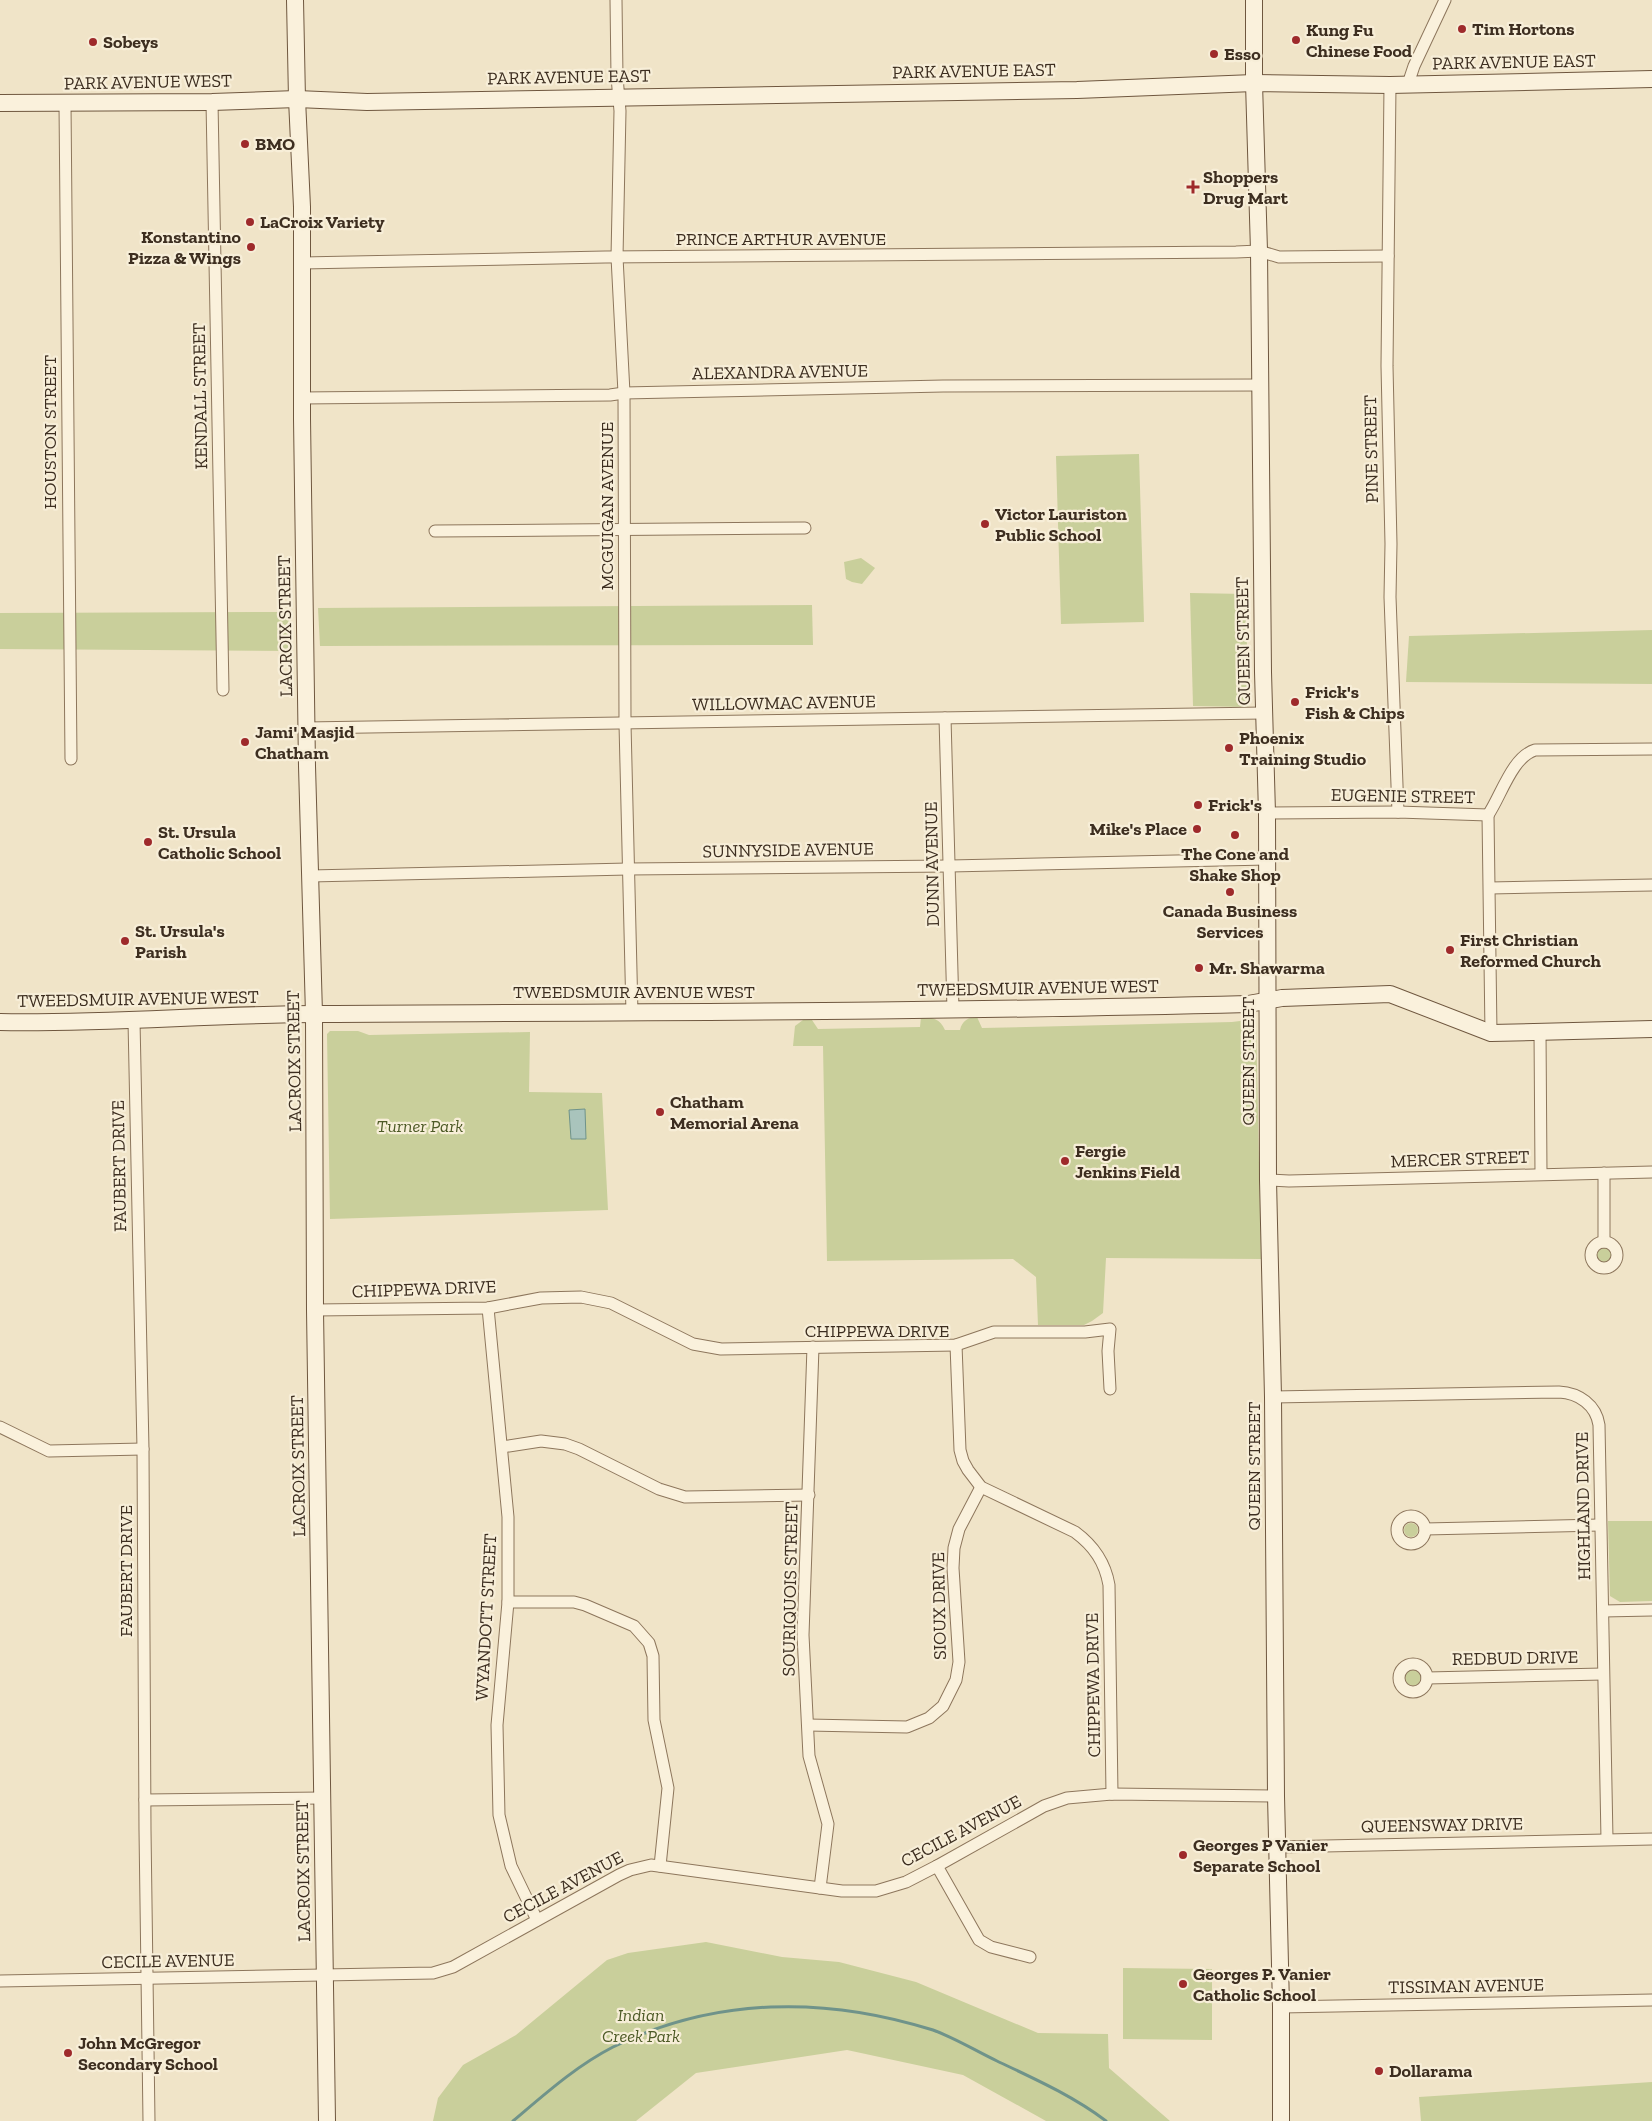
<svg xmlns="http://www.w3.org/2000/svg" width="1652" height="2121" viewBox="0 0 1652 2121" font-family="'Zilla Slab',serif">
<rect width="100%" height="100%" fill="#f0e4c8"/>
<g fill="#c9cf9b">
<path d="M1139 454 1144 622 1061 624 1056 456Z"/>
<path d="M861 558 875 568 862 584 852 582 846 579 844 562Z"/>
<path d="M1190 593 1246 594 1248 707 1193 706Z"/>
<path d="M812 605 813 645 320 646 318 608Z"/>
<path d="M288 612 293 651 0 649V613Z"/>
<path d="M1652 630V684L1406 682 1409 636Z"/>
<path d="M921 1017C933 1017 940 1019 945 1030H960C962 1021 968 1017 977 1017L982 1028 1232 1022 1256 1019 1261 1259 1106 1258 1103 1313 1092 1321 1084 1325H1038L1036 1277 1013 1259 827 1261 823 1046H793L795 1026 803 1020H812L818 1029 920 1027Z"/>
<path d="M330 1031H358L369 1035 530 1032 529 1092 602 1093 608 1210 330 1219 327 1034Z"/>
<circle cx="1604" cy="1255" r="8"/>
<path d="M1608 1521H1652V1601L1620 1602 1610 1596Z"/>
<circle cx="1411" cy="1530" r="7"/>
<circle cx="1413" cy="1678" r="8"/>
<path d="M706 1942 782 1957 839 1962 916 1982 1038 2033 1108 2034 1109 2068 1170 2121H1046L963 2075 847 2050 696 2073 636 2121H433L438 2098 463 2065 516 2035 607 1960 628 1953Z"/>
<path d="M1123 1968 1212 1969V2040L1123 2039Z"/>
<path d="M1652 2082V2121H1421L1419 2097Z"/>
</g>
<path fill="#a9c4bc" stroke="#6f938a" d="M585 1109 586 1139H571L569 1110Z"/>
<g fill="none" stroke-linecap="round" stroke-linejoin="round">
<path stroke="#6f938a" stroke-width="3" d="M513 2121C545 2094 576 2066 613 2047 715 1997 825 1996 933 2030 955 2038 976 2051 997 2061 1035 2079 1073 2096 1106 2121"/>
<defs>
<g id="street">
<path d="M616 0 617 77 620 111 617 257 624 393 625 724 632 1013"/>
<path d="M1408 84 1414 66 1445 0"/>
<path d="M1390 85 1387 366 1391 544 1390 597 1398 812"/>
<path d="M212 102 223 690"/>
<path d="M65 104 71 759"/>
<path d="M302 263 605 257 1236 252 1259 251 1279 257 1388 256"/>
<path d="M301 398 610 395 624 393 943 386 1259 385"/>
<path d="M435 531 805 528"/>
<path d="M945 718 953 1009"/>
<path d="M306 728 1263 713"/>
<path d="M1267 813 1398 812 1488 815"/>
<path d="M1488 815 1491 1033"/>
<path d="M1488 815C1501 796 1512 757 1535 750L1652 749"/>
<path d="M310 876 628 869 950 866 1267 859"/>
<path d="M1490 888 1652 885"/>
<path d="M134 1021 143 1449 145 1830 149 2121"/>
<path d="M1540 1031 1541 1174"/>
<path d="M1268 1180 1289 1181 1652 1172"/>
<path d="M1604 1242V1173"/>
<circle cx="1604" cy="1255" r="13"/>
<path d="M488 1308 508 1517V1602L497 1725 499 1815 511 1866 537 1920"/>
<path d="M315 1310 488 1308 541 1298 581 1297 611 1303 693 1344 721 1349 956 1345 994 1332H1085L1110 1329 1108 1351 1110 1389"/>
<path d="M956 1345 960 1450 963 1461 968 1470 981 1487 1075 1532C1094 1546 1105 1562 1109 1585L1112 1794"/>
<path d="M813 1347 803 1635 809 1756 828 1824 820 1888"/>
<path d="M1273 1397 1559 1392C1579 1393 1596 1405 1599 1425L1607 1839"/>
<path d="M0 1427 49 1451 143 1449"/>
<path d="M502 1447 541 1441 565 1444 579 1449 659 1489 685 1497 809 1495"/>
<circle cx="1411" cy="1530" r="14"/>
<path d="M1425 1529 1600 1525"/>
<path d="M508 1602H574L585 1605 634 1626 649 1643 653 1656 654 1720 668 1788 660 1866"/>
<path d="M1603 1611 1652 1610"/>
<circle cx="1413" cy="1678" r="14"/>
<path d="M1427 1678 1603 1674"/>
<path d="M808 1725 907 1727 929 1718 943 1706 956 1680 959 1662 953 1568 954 1548 959 1529 981 1487"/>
<path d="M145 1800 322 1798"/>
<path d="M1277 1847 1652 1839"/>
<path d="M937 1866 979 1940 991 1947 1030 1957"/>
<path d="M0 1981 433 1973 453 1967 619 1875 630 1870 651 1865 842 1891H876L906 1882 937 1866 1044 1806 1067 1798 1112 1794 1276 1796"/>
<path d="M1281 2007 1652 2000"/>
</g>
<g id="secondary">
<path d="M295 0 297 99 302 207V419L307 766 314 1014 315 1310 327 2121"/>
<path d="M1254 0V83L1259 251 1263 672 1267 813 1268 1180 1273 1397 1276 1796 1281 2007V2121"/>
<path d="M0 103 212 102 297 99 367 102 1077 90 1254 83 1390 85 1652 79"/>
<path d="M0 1022C107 1024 213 1014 320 1014 629 1012 938 1012 1248 1004L1282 998 1390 994 1491 1033 1652 1029"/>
</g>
</defs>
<use href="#street" stroke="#8d765c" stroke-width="13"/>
<use href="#secondary" stroke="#6f573f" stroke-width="18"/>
<use href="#street" stroke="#faf1dc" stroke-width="11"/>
<use href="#secondary" stroke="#faf1dc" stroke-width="16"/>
</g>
<g fill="#9e2a2b" stroke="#f7eed8" stroke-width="2">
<circle cx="1462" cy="29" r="5"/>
<circle cx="1296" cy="40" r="5"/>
<circle cx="93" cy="42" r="5"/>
<circle cx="1214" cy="54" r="5"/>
<circle cx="245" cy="144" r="5"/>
<path d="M1190.5 179.5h5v5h5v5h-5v5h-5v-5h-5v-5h5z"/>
<circle cx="250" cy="222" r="5"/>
<circle cx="251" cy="247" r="5"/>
<circle cx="985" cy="524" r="5"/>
<circle cx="1295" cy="702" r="5"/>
<circle cx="245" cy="742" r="5"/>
<circle cx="1229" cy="748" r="5"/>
<circle cx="1198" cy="805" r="5"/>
<circle cx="1197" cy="829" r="5"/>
<circle cx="1235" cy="835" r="5"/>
<circle cx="148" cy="842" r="5"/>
<circle cx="1230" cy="892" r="5"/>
<circle cx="125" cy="941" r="5"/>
<circle cx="1450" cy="950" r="5"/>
<circle cx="1199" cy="968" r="5"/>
<circle cx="660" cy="1112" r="5"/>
<circle cx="1065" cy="1161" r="5"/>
<circle cx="1183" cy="1855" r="5"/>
<circle cx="1183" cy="1984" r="5"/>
<circle cx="68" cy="2053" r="5"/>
<circle cx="1379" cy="2071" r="5"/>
</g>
<g text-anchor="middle" stroke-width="4.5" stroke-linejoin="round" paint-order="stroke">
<g font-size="18" font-weight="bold" fill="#3d2e20" stroke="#f7eed8" text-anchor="start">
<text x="1472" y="35">Tim Hortons</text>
<text x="1306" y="36">Kung Fu<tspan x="1306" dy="21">Chinese Food</tspan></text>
<text x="103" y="48">Sobeys</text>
<text x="1224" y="60">Esso</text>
<text x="255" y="150">BMO</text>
<text x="1203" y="183">Shoppers<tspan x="1203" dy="21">Drug Mart</tspan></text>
<text x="260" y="228">LaCroix Variety</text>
<text x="241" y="243" text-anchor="end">Konstantino<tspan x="241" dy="21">Pizza &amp; Wings</tspan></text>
<text x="995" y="520">Victor Lauriston<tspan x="995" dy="21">Public School</tspan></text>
<text x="1305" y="698">Frick's<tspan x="1305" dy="21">Fish &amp; Chips</tspan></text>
<text x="255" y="738">Jami' Masjid<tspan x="255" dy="21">Chatham</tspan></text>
<text x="1239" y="744">Phoenix<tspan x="1239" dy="21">Training Studio</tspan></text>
<text x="1208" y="811">Frick's</text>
<text x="1187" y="835" text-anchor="end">Mike's Place</text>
<text x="158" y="838">St. Ursula<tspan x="158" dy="21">Catholic School</tspan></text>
<text x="1235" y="860" text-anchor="middle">The Cone and<tspan x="1235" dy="21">Shake Shop</tspan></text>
<text x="1230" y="917" text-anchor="middle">Canada Business<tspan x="1230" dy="21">Services</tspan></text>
<text x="135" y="937">St. Ursula's<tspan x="135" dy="21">Parish</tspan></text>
<text x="1460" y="946">First Christian<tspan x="1460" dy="21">Reformed Church</tspan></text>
<text x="1209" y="974">Mr. Shawarma</text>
<text x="670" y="1108">Chatham<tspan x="670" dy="21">Memorial Arena</tspan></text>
<text x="1075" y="1157">Fergie<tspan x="1075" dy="21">Jenkins Field</tspan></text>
<text x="1193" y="1851">Georges P Vanier<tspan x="1193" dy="21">Separate School</tspan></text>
<text x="1193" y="1980">Georges P. Vanier<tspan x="1193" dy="21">Catholic School</tspan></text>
<text x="78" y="2049">John McGregor<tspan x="78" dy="21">Secondary School</tspan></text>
<text x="1389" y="2077">Dollarama</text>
</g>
<g font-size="18" fill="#3d2e20" stroke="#f7eed8">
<text transform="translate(1514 62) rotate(-1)" y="6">PARK AVENUE EAST</text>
<text transform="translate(974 71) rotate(-1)" y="6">PARK AVENUE EAST</text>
<text transform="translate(569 77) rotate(-1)" y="6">PARK AVENUE EAST</text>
<text transform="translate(148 82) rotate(-1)" y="6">PARK AVENUE WEST</text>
<text x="781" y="245">PRINCE ARTHUR AVENUE</text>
<text transform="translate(780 372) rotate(-1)" y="6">ALEXANDRA AVENUE</text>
<text transform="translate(200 396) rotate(-91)" y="6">KENDALL STREET</text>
<text transform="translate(50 432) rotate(-90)" y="6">HOUSTON STREET</text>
<text transform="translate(1371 449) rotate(-91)" y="6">PINE STREET</text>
<text transform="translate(607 506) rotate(-90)" y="6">MCGUIGAN AVENUE</text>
<text transform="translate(285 626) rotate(-91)" y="6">LACROIX STREET</text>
<text transform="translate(1243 641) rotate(-91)" y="6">QUEEN STREET</text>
<text transform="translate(784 703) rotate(-1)" y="6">WILLOWMAC AVENUE</text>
<text transform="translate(1403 796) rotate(1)" y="6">EUGENIE STREET</text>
<text transform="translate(788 850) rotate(-1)" y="6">SUNNYSIDE AVENUE</text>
<text transform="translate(932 864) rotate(-91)" y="6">DUNN AVENUE</text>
<text transform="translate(1038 988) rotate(-1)" y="6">TWEEDSMUIR AVENUE WEST</text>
<text x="634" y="998">TWEEDSMUIR AVENUE WEST</text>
<text transform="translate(138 999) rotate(-1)" y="6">TWEEDSMUIR AVENUE WEST</text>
<text transform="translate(294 1061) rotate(-91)" y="6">LACROIX STREET</text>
<text transform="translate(1248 1061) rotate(-90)" y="6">QUEEN STREET</text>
<text transform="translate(1460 1159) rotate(-2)" y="6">MERCER STREET</text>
<text transform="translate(119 1166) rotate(-91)" y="6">FAUBERT DRIVE</text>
<text transform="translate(424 1289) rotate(-2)" y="6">CHIPPEWA DRIVE</text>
<text x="877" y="1337">CHIPPEWA DRIVE</text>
<text transform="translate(298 1466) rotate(-91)" y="6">LACROIX STREET</text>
<text transform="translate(1254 1466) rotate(-90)" y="6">QUEEN STREET</text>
<text transform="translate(1583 1506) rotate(-91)" y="6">HIGHLAND DRIVE</text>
<text transform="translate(126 1571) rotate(-90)" y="6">FAUBERT DRIVE</text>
<text transform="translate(790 1589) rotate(-89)" y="6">SOURIQUOIS STREET</text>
<text transform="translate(939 1606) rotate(-91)" y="6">SIOUX DRIVE</text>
<text transform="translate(486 1617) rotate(-87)" y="6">WYANDOTT STREET</text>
<text transform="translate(1515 1658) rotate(-1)" y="6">REDBUD DRIVE</text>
<text transform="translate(1093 1685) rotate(-91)" y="6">CHIPPEWA DRIVE</text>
<text transform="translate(1442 1825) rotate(-1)" y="6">QUEENSWAY DRIVE</text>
<text transform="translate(961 1831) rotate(-28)" y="6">CECILE AVENUE</text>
<text transform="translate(303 1871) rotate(-91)" y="6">LACROIX STREET</text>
<text transform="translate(563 1887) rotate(-28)" y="6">CECILE AVENUE</text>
<text transform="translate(168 1961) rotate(-1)" y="6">CECILE AVENUE</text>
<text transform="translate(1466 1986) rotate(-1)" y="6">TISSIMAN AVENUE</text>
</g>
<g font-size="18" font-style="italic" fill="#4d5a26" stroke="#f7eed8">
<text x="420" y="1132">Turner Park</text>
<text x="641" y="2021">Indian<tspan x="641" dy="21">Creek Park</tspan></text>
</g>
</g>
</svg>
